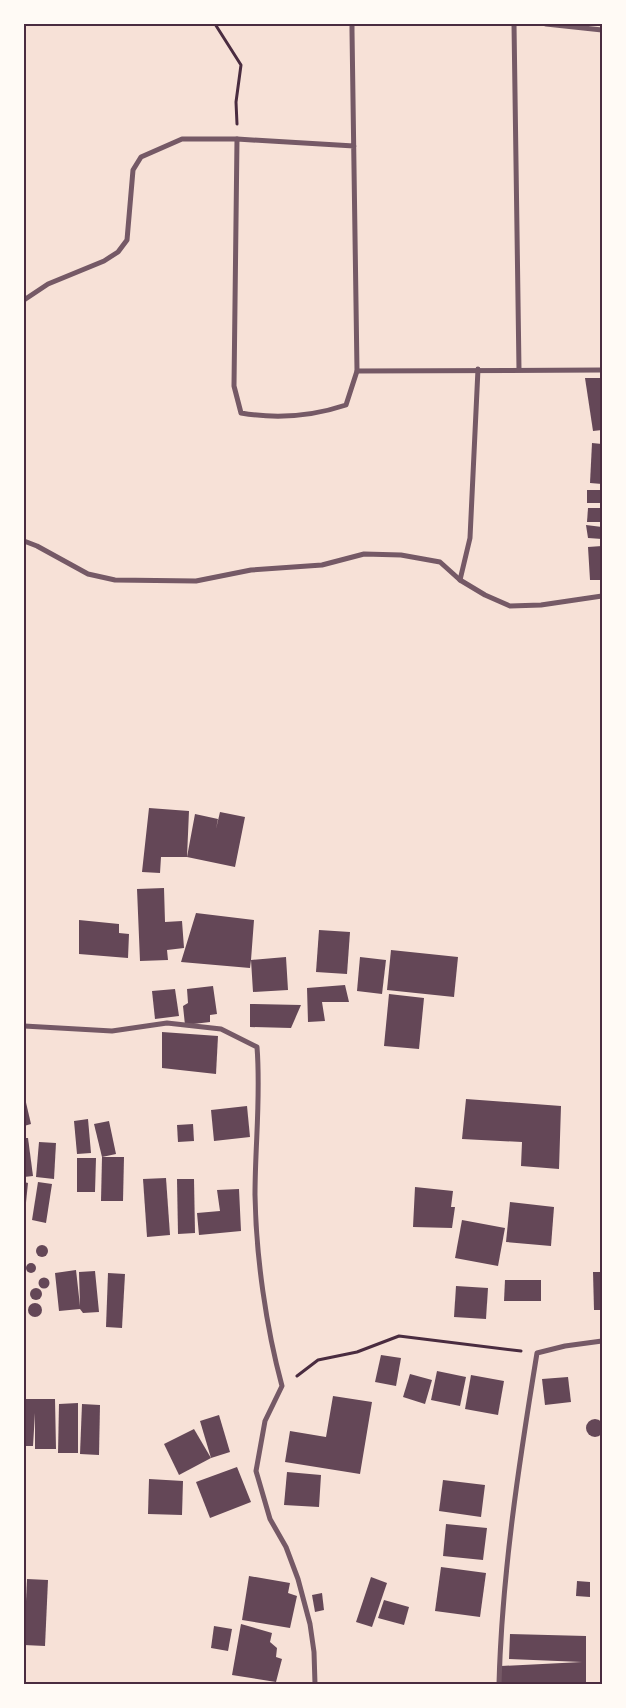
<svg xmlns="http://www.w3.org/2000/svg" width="626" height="1708" viewBox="0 0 626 1708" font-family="'Alegreya Sans',sans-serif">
<rect width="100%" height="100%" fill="#f7e1d7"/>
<g fill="#644757">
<path d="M585 378H602V430L593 431Z"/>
<path d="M592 443 602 444V484L590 483Z"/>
<rect x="587" y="490" width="15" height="13"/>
<path d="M588 508H602V522H587Z"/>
<path d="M586 525 602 527V539L588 538Z"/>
<path d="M602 546V564H596H602V580H590L588 547Z"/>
<path d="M149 808 189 811 187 857H161L160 873 142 872Z"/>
<path d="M220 812 245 817 235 867 187 857 195 814 218 819 216 829Z"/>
<path d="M164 888 165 922 182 921 184 948 167 950 168 960 140 961 137 889Z"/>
<path d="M196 913 254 920 251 960 286 957 288 990 253 992 251 960 250 968 181 962Z"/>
<path d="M79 920 119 924V933L129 934 128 958 79 954Z"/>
<path d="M319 930 350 932 347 974 316 972Z"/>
<path d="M391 950 458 957 454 997 387 990Z"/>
<path d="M360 957 386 960 382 994 357 991Z"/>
<path d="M345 985 349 1002H322L325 1021 308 1022 307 988Z"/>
<path d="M213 986 217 1014 210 1015V1022L185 1025 183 1006 188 1003 187 989Z"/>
<path d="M175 989 179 1016 155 1019 152 991Z"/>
<path d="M389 994 424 998 419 1049 384 1046Z"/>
<path d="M250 1004 301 1005 291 1028 250 1027Z"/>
<path d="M162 1032 218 1036 216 1074 162 1068Z"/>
<path d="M24 1094 31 1124 24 1126Z"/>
<path d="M466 1099 561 1106 559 1169 521 1166 522 1142 462 1139Z"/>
<path d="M247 1106 250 1137 214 1141 211 1110Z"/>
<path d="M88 1119 91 1153 77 1154 74 1121Z"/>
<path d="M109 1121 116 1154 102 1157 94 1124Z"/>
<path d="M193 1124 194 1141 178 1142 177 1125Z"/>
<path d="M24 1138H28L33 1176 24 1177Z"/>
<path d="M39 1142 56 1143 54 1179 36 1177Z"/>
<path d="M102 1157H124L123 1201H101Z"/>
<path d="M77 1158H96L95 1192H77Z"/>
<path d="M166 1178 170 1235 147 1237 143 1179Z"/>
<path d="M177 1179H194L195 1233 178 1234Z"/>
<path d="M24 1182 28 1183 25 1212H24Z"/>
<path d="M38 1182 52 1184 46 1223 32 1220Z"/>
<path d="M415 1187 453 1191 451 1207H455L452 1228 413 1227Z"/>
<path d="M239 1189 241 1231 199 1235 197 1213 220 1211 217 1190Z"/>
<path d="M510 1202 554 1207 551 1246 506 1242Z"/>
<path d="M462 1220 505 1228 498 1266 455 1258Z"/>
<circle cx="42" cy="1251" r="6"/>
<circle cx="31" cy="1268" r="5"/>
<path d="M76 1270 80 1306 79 1272 95 1271 99 1312 83 1313 80 1309 59 1311 55 1273Z"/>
<path d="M593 1272H602V1310H594Z"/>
<path d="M108 1273 125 1274 122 1328 106 1327Z"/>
<circle cx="44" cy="1283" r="5.5"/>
<path d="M505 1280H541V1301H504Z"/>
<path d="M456 1286 488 1288 486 1319 454 1317Z"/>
<circle cx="36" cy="1294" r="6"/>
<circle cx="35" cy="1310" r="7"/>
<path d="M381 1355 401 1358 396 1386 375 1382Z"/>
<path d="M437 1371 466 1377 460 1406 431 1400Z"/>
<path d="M410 1374 432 1380 425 1404 403 1397Z"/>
<path d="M471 1375 504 1381 498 1415 465 1409Z"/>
<path d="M568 1377 571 1402 545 1405 542 1379Z"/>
<path d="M333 1396 372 1402 360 1474 285 1462 290 1431 326 1437Z"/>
<path d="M24 1399H55L56 1449H35V1413L33 1446H24Z"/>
<path d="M78 1403V1453H58L59 1404Z"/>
<path d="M82 1404 100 1405 99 1455 80 1454Z"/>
<path d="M219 1415 230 1452 211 1458 200 1421Z"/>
<circle cx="595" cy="1428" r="9"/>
<path d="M194 1429 211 1458 179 1475 164 1444Z"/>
<path d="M237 1467 251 1502 210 1518 196 1482Z"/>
<path d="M287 1472 321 1475 319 1507 284 1505Z"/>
<path d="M149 1479 183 1481 182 1515 148 1514Z"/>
<path d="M443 1480 485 1485 481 1517 439 1511Z"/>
<path d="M446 1524 487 1528 483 1560 443 1556Z"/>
<path d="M441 1567 486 1573 480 1617 435 1611Z"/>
<path d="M249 1576 290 1583 288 1593 297 1596 290 1628 242 1620Z"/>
<path d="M371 1577 387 1583 372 1627 356 1622Z"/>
<path d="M27 1579 48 1580 45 1646 24 1645Z"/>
<path d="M577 1581 590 1582V1597L576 1596Z"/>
<path d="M322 1593 324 1610 315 1612 312 1595Z"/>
<path d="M384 1600 409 1607 404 1625 378 1618Z"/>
<path d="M241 1624 272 1633 270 1642 277 1648 276 1657 282 1659 276 1682 232 1675Z"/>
<path d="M214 1626 232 1629 228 1651 211 1648Z"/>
<path d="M510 1634 586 1636V1684H501V1666L582 1662 509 1659Z"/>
</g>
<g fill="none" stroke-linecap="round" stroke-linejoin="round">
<g stroke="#4a2c40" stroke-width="3">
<path d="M215 24 241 65 236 102 237 124"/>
<path d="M297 1376 318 1360 357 1352 399 1336 521 1351"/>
</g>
<g stroke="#755966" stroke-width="5">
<path d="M352 24V31L357 371 346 405C313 416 276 419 241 413L234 386 237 139 354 146"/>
<path d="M514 24 519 369"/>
<path d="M546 24 602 30"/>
<path d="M24 300 48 284 104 261 118 252 127 240 133 170 141 157 182 139H237"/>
<path d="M357 371 602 370"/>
<path d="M24 541 37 546 88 574 115 580 196 581 251 570 322 565 364 554 401 555 440 562 460 580 485 595 510 606 541 605 602 596"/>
<path d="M460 580 470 538 478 369"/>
<path d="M24 1026 112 1031 167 1023 221 1029 257 1047C261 1097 255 1145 255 1195 256 1256 266 1327 282 1386L265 1421 256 1471 270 1519 286 1547 298 1579 310 1624 314 1652 315 1684"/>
<path d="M499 1684C502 1573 519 1463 537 1353L565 1346 602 1341"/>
</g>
</g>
<rect width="626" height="1708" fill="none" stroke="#fffaf5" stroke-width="50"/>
<rect x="25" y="25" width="576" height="1658" fill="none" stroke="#4a2c40" stroke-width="2"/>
</svg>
